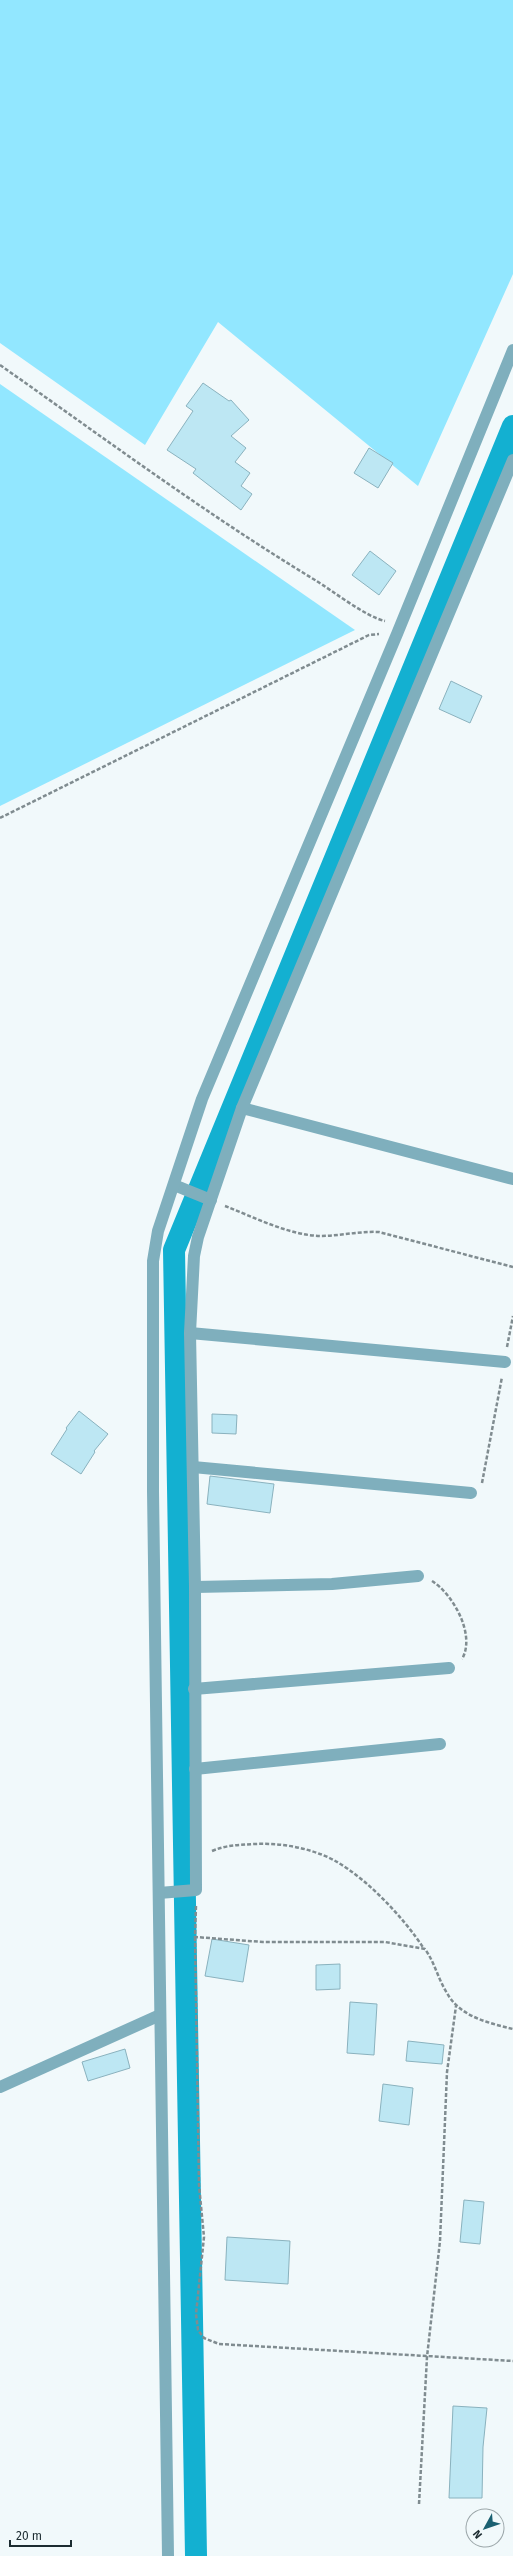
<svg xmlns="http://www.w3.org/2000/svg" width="513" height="2556" viewBox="0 0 513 2556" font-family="'Fira Sans',sans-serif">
<rect width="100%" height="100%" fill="#f1f9fb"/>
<g fill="#92e7ff">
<path d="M0 0H513V274L418 486 218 322 145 445 0 343Z"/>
<path d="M0 384 355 630 0 806Z"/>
</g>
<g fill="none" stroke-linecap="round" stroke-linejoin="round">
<path stroke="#13b0d1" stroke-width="22" d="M196 2556 174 1250 513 426"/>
</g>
<g fill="#bde7f3" stroke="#8ab2be">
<path d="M203 383 229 401 231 400 249 420 231 436 246 448 235 462 250 473 241 486 252 494 241 510 193 473 196 469 167 450 193 411 186 406Z"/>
<path d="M369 448 393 463 378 488 354 473Z"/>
<path d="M370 551 396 571 379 595 352 575Z"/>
<path d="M451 681 482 696 470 723 439 709Z"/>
<path d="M79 1411 108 1434 94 1451 95 1452 81 1474 51 1454 67 1429 66 1428Z"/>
<path d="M212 1414 237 1415 236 1434 212 1433Z"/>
<path d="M210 1476 274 1484 270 1513 207 1504Z"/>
<path d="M212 1939 249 1945 243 1982 205 1976Z"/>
<path d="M340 1964V1989L316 1990V1965Z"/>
<path d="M350 2002 377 2004 374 2055 347 2053Z"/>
<path d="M408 2041 444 2045 442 2064 406 2061Z"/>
<path d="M125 2049 130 2068 88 2081 82 2062Z"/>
<path d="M383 2084 413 2088 409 2125 379 2121Z"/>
<path d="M464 2200 484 2202 480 2244 460 2242Z"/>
<path d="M227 2237 290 2241 288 2284 225 2280Z"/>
<path d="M453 2406 487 2408 483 2447 482 2498H449Z"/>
</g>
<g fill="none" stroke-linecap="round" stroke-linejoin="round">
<g stroke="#808c90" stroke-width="2.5" stroke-dasharray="4 2" stroke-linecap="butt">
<path d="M0 365C104 438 206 514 315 580 333 591 366 617 385 621"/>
<path d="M0 818 369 635 379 634"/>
<path d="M225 1206C254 1217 288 1235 320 1236 340 1236 359 1231 379 1232L513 1267"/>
<path d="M507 1347 513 1316"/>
<path d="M482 1483 502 1377"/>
<path d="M432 1581C453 1594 476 1635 462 1659"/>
<path d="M212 1851C226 1845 238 1845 254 1844 276 1843 299 1846 320 1854 356 1866 404 1917 424 1949"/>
<path d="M196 1906 195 1937 263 1942H385L425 1949C435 1963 438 1979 447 1993 460 2017 489 2023 513 2029"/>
<path d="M195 1937 199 2185 204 2237 196 2314 198 2330 204 2338 219 2344 513 2361"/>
<path d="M419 2504 427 2357 440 2241 447 2072 456 2006"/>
</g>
<g stroke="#7fafbd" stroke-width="12">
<path d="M242 1108 513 1179"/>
<path d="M174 1185 211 1200"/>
<path d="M190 1333 505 1362"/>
<path d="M193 1467 471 1493"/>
<path d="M195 1587 332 1584 418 1576"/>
<path d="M194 1689 449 1668"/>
<path d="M195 1769 440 1744"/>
<path d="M159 1893 196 1890 195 1587 190 1333 194 1256 198 1237 242 1108 513 460"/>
<path d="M0 2087 160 2015"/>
<path d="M168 2556 153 1491V1261L158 1231 202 1099 397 634 513 350"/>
</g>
</g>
<g transform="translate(485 2528) rotate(230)"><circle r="19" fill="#f1f9fb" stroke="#9ca7aa"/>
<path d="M0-3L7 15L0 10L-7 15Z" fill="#1a6071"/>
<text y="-6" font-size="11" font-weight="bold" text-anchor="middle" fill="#1c2c31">N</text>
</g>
<path d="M10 2540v6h61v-6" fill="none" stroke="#1c2c31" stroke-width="2"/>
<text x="16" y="2540" font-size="12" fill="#1c2c31" stroke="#f1f9fb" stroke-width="3" paint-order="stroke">20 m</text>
</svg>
